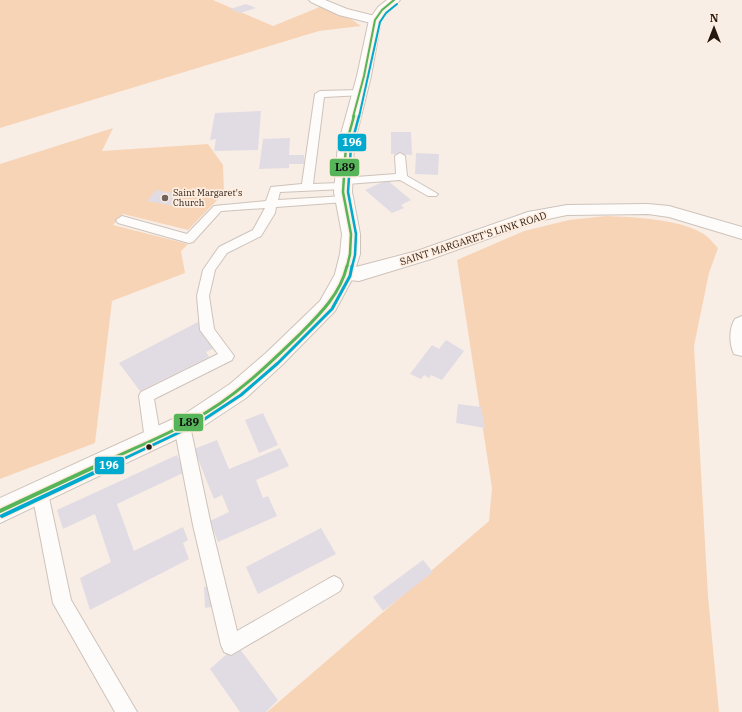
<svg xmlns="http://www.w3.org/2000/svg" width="742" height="712" viewBox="0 0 742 712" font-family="'IBM Plex Serif',serif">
<rect width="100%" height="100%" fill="#f8eee6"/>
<g fill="#f8d4b7">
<path d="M0 0H213L273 26 322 6 351 19 361 26 319 31 0 128Z"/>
<path d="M113 128 102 151 208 144 223 165 224 193 188 230 123 214 113 225 188 244 181 251 185 273 112 301 95 443 0 479V164Z"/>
<path d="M606 216C633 217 678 219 702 233 708 236 713 243 718 248L709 273 694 346 708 596 719 712H267L489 521 492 488 457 260 524 231 569 220Z"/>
</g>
<g fill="#e1dce3">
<path d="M246 4 256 8 240 13 230 9Z"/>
<path d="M261 111 258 150 214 151 216 139 210 140 215 113Z"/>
<path d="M391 132H411L412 155 391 154Z"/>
<path d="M290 138 289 155H304V164H289V168L259 169 263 139Z"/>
<path d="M416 153 439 154 438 175 415 174Z"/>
<path d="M387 180 411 200 401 205 404 208 392 213 365 190Z"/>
<path d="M156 190 183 195 175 206 147 201Z"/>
<path d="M198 322 218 346 206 352 209 357 140 391 119 363Z"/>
<path d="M446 340 464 351 442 380 431 375 429 378 424 375 421 379 410 374 432 345 439 349Z"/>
<path d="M458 404 481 407 485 428 456 423Z"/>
<path d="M263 413 278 445 259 453 245 420Z"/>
<path d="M217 440 229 469 280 448 289 466 256 480 263 498 268 496 277 516 218 542 210 521 229 512 222 495 214 499 194 449Z"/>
<path d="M177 455 185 472 117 504 134 551 183 527 188 540 183 543 189 559 90 610 80 578 111 562 95 514 63 529 57 510Z"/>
<path d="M321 528 336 554 258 594 246 567Z"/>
<path d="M423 560 433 572 383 611 373 597Z"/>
<path d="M215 585 216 606 205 608 204 587Z"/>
<path d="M237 645 278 700 266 712H240L210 669Z"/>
</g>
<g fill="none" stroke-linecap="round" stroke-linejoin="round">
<defs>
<g id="lane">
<path d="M360 90 363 91V95L324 97 313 184 339 183 338 181 339 179 343 178 396 174 395 156 400 153 405 156 407 176 438 194 436 196H428L400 180 347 184 348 186 347 188 343 189 280 192 278 200 345 196 351 199 345 202 276 207 275 213 261 236 227 253 215 270 209 296 214 329 234 356 232 360 154 399 161 440 158 445 153 447 148 445 145 440 139 396 141 392 218 354 200 330 197 296 203 270 219 247 253 230 265 208 221 211 193 242 189 243 118 223 116 220 122 216 187 234 214 206 266 201 271 187 302 184 315 94 320 91Z"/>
<path d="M182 420 187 421 190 426 211 525 237 631 328 579 334 576 340 579 343 585 340 591 231 655 224 652 221 645 193 525 174 426 177 421Z"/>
<path d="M40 486 46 488 48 493 71 600 137 712H115L53 603 32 493 34 488Z"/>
</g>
<g id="street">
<path d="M309 0H325L347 9 379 17 381 20 375 24 339 15 311 2Z"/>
<path d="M345 267 352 269 355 274 335 311 282 365 246 398 202 427 0 523V498L186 413 230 384 266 353 320 301 338 269Z"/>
</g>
<g id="secondary">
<path d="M387 0H400L381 20 371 76 354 145 352 192 360 234V254L356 267 417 251 528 212 567 205 648 204 669 206 742 227V239L669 217 648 214 567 215 538 221 431 259 359 281 338 279 335 274 340 254 342 234 334 192 338 145 357 76 369 20 378 7Z"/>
<path d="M742 316V356L734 354C729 344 729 328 735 319Z"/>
</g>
</defs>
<use href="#lane" stroke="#cdc3bb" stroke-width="2"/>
<use href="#street" stroke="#cdc3bb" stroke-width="2"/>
<use href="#secondary" stroke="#cdc3bb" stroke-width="2"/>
<use href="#lane" fill="#fefcfb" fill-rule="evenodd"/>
<use href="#street" fill="#fefcfb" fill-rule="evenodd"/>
<use href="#secondary" fill="#fefcfb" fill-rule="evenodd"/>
<defs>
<path id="bus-1-far3" d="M353 117 364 76 375 20 382 10 394 0"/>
<path id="bus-1-far2" d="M347 267 350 254 351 234 343 192 346 145 354 116"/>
<path id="bus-1-far1" d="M105 462C134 448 165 436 193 420 233 399 267 366 299 335 319 315 340 295 347 266"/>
<path id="bus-1" d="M0 511 107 461"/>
<path id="bus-2-far3" d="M359 117 380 22 386 13 397 4"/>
<path id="bus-2-far2" d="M352 267 355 255 356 234 348 192 351 146 359 116"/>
<path id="bus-2-far1" d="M117 462 197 424 241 395 278 363 332 309 350 276 352 266"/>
<path id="bus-2" d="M2 516 119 461"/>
</defs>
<use href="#bus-1-far3" stroke="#ffeddf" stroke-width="4"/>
<use href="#bus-1-far2" stroke="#ffeddf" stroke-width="5"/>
<use href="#bus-1-far1" stroke="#ffeddf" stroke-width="6"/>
<use href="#bus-1" stroke="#ffeddf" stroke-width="7"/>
<use href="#bus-2-far3" stroke="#ffeddf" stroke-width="4"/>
<use href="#bus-2-far2" stroke="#ffeddf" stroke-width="5"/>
<use href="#bus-2-far1" stroke="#ffeddf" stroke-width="6"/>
<use href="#bus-2" stroke="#ffeddf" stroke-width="7"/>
<use href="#bus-1-far3" stroke="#56b559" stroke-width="2"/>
<use href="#bus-1-far2" stroke="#56b559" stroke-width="2.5"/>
<use href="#bus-1-far1" stroke="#56b559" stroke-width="3"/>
<use href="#bus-1" stroke="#56b559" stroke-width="4"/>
<use href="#bus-2-far3" stroke="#00a9ce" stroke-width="2"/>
<use href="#bus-2-far2" stroke="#00a9ce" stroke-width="2.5"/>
<use href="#bus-2-far1" stroke="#00a9ce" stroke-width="3"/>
<use href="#bus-2" stroke="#00a9ce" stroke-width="4"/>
</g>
<circle fill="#6f645c" stroke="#ffeddf" stroke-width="1.5" cx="165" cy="198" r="4"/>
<circle fill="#251a12" stroke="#ffeddf" stroke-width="1.5" cx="149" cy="447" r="3.5"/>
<g text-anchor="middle" stroke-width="3.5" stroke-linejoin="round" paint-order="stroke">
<g font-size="9" fill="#251a12" stroke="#ffeddf" text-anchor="start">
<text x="173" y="196">Saint Margaret's<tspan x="173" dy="10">Church</tspan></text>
</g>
<g font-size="10" fill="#251a12" stroke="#ffeddf">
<text transform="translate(473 238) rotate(-18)" y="4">SAINT MARGARET'S LINK ROAD</text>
</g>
</g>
<g stroke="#ffeddf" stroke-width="1.5">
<rect x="337" y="133" width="30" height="19" rx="4" fill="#00a9ce"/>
<rect x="329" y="158" width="31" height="19" rx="4" fill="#56b559"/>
<rect x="173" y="413" width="31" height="19" rx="4" fill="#56b559"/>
<rect x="94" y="456" width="31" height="19" rx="4" fill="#00a9ce"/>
</g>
<g font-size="11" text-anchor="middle" font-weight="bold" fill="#fff">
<text x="352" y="146">196</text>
<text x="109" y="469">196</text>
</g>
<g font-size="11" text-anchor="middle" font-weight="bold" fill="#111">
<text x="345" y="171">L89</text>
<text x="189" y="426">L89</text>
</g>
<g transform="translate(714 28)" stroke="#ffeddf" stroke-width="3" paint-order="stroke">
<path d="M0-3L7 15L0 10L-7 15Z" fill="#251a12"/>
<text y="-6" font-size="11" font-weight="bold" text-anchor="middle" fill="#251a12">N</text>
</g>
</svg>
